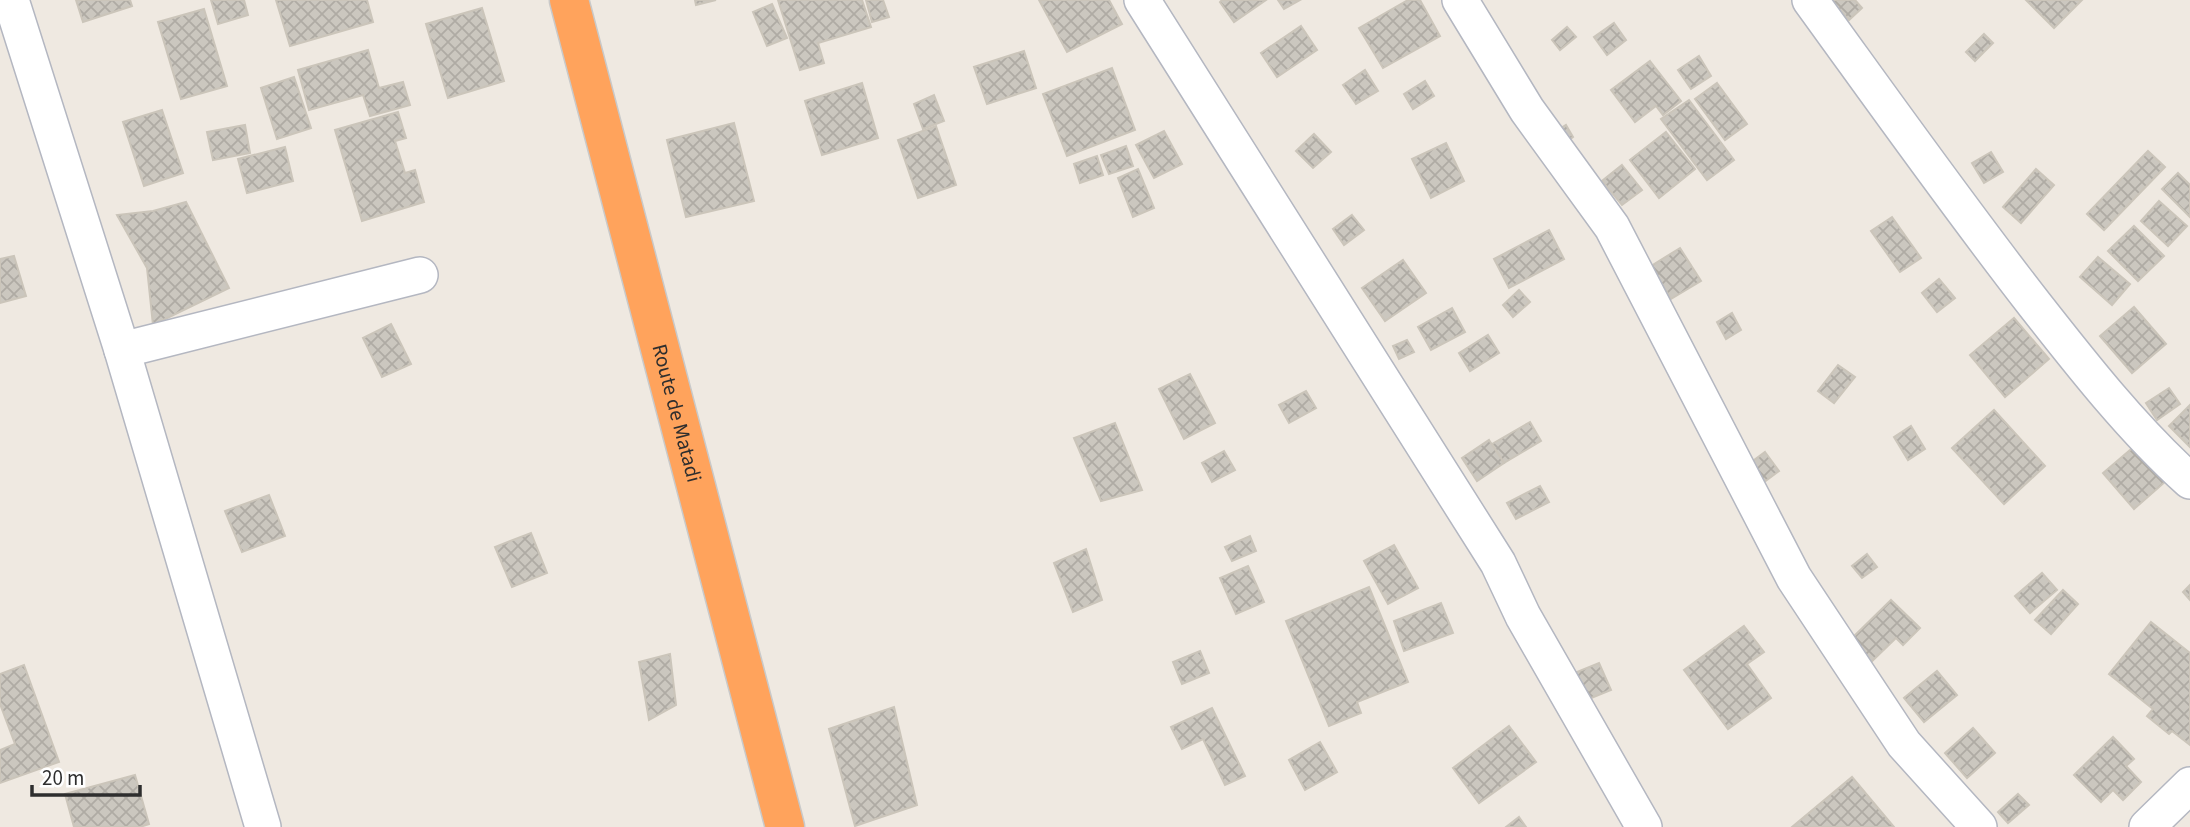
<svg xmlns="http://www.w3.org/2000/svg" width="2190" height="827" viewBox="0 0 2190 827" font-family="'Source Sans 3',sans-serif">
<defs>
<pattern id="building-cross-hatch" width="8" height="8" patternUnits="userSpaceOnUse" patternTransform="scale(1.75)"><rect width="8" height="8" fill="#cbc7bf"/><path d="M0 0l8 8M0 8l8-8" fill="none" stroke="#afaba4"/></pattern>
</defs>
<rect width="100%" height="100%" fill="#efe9e1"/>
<g fill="url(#building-cross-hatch)" stroke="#cbc5ba" stroke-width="2">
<path d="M76 0H130L132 6 83 22Z"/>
<path d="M211 0H244L248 15 218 24Z"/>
<path d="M276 0H367L373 22 290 46Z"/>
<path d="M695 0H716L696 5Z"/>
<path d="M778 0H862L871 27 818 43 824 63 800 70Z"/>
<path d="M866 0H883L889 17 872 22Z"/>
<path d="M1039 0H1109L1122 24 1067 52Z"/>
<path d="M1222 0H1266L1234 22 1220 2Z"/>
<path d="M1278 0H1300L1284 9Z"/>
<path d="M1408 0H1420L1440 36 1383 68 1359 28Z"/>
<path d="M1830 0H1855L1862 8 1849 20Z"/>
<path d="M2026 0H2082L2054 28Z"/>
<path d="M772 4 787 38 767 46 753 12Z"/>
<path d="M482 8 504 81 448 98 426 24Z"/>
<path d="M204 9 227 86 181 99 158 22Z"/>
<path d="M1614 23 1626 40 1607 55 1594 37Z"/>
<path d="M1301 26 1317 50 1277 77 1261 53Z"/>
<path d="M1567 27 1576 37 1560 50 1552 40Z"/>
<path d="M1984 34 1993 43 1975 61 1966 52Z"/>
<path d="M368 50 379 88 403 82 410 105 370 116 363 95 309 110 298 70Z"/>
<path d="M1024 51 1036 88 987 104 974 67Z"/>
<path d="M1699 56 1711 76 1691 89 1678 70Z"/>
<path d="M1650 61 1681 101 1663 115 1656 106 1635 122 1611 90Z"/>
<path d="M1112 68 1135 130 1067 156 1043 94Z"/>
<path d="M1365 70 1378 91 1356 104 1343 85Z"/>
<path d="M294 77 311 128 277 139 261 88Z"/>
<path d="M1425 81 1434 96 1413 109 1404 94Z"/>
<path d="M862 83 878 138 822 155 805 101Z"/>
<path d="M1717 83 1747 124 1725 140 1695 99Z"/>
<path d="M934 95 944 121 923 129 914 104Z"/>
<path d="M1689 100 1734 160 1707 180 1661 119Z"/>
<path d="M162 110 183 173 144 186 123 122Z"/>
<path d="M398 112 406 138 395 141 405 173 415 170 424 202 362 221 335 130Z"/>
<path d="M734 123 754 201 686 217 667 140Z"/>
<path d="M245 125 250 153 213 160 207 132Z"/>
<path d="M1566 125 1573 137 1561 146 1553 133Z"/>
<path d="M936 126 956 185 918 198 898 140Z"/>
<path d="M1164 131 1182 164 1154 178 1136 145Z"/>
<path d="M1666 132 1695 169 1659 198 1630 160Z"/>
<path d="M1314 134 1331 152 1313 168 1296 151Z"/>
<path d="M1446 143 1464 181 1431 198 1412 159Z"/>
<path d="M1126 146 1133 166 1109 174 1101 155Z"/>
<path d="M285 147 293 181 247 193 238 159Z"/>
<path d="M2148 151 2165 167 2104 230 2087 214Z"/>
<path d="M1991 152 2003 172 1984 183 1972 163Z"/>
<path d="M1097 156 1103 175 1080 183 1074 164Z"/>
<path d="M1622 165 1642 190 1622 205 1602 181Z"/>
<path d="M1138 169 1154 208 1133 217 1118 178Z"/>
<path d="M2036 169 2054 185 2021 223 2003 207Z"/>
<path d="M2178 173 2190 185V217L2162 189Z"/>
<path d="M2159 201 2187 226 2168 246 2141 221Z"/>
<path d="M186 202 229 288 153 325 147 268 117 215 153 211Z"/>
<path d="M1352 215 1364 230 1344 245 1333 229Z"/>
<path d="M1892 217 1921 258 1900 272 1871 231Z"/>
<path d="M2134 226 2164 256 2138 281 2108 251Z"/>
<path d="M1549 230 1564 259 1509 288 1494 259Z"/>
<path d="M1680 248 1701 281 1671 299 1651 266Z"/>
<path d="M14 256 26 296 0 303V259Z"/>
<path d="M2098 257 2130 284 2112 305 2080 277Z"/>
<path d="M1403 260 1426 293 1385 321 1362 288Z"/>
<path d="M1939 279 1955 298 1937 312 1922 293Z"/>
<path d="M1519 290 1530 302 1513 317 1503 305Z"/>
<path d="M2134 307 2166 344 2132 373 2100 336Z"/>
<path d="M1452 308 1465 332 1431 350 1418 327Z"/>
<path d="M1732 313 1741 330 1726 339 1717 322Z"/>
<path d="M2014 318 2049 359 2005 397 1970 355Z"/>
<path d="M391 324 411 364 382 377 363 338Z"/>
<path d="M1488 335 1499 353 1470 371 1459 353Z"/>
<path d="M1407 340 1414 352 1399 359 1393 346Z"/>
<path d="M1838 365 1855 377 1834 403 1818 391Z"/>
<path d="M1190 374 1215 423 1184 439 1159 389Z"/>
<path d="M2169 388 2180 404 2157 420 2146 403Z"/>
<path d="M1306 391 1316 408 1289 423 1279 405Z"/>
<path d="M2190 405V447L2169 426Z"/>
<path d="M1994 410 2045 466 2004 504 1952 448Z"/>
<path d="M1530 422 1541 441 1504 463 1492 444Z"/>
<path d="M1115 423 1142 490 1101 501 1074 438Z"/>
<path d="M1911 426 1925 449 1908 460 1894 437Z"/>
<path d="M1489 440 1504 463 1477 481 1462 458Z"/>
<path d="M2136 445 2166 481 2134 509 2103 473Z"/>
<path d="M1224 451 1235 470 1212 482 1202 463Z"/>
<path d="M1765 452 1779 471 1756 488 1742 469Z"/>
<path d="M1540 486 1549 502 1516 519 1507 503Z"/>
<path d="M269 495 285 536 242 552 225 511Z"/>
<path d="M531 533 547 573 512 587 495 547Z"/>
<path d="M1250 536 1256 551 1232 561 1225 547Z"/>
<path d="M1394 545 1418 588 1388 604 1364 561Z"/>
<path d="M1086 549 1102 600 1073 612 1054 563Z"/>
<path d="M1867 554 1877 567 1862 578 1852 566Z"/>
<path d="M1248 566 1264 602 1236 614 1220 578Z"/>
<path d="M2042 573 2057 590 2030 613 2015 596Z"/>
<path d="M2190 585V600L2183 592Z"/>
<path d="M1369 587 1408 682 1357 702 1361 713 1329 726 1286 621Z"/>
<path d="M2063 590 2078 604 2051 634 2035 620Z"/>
<path d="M1891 600 1920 628 1903 645 1896 638 1869 664 1847 643Z"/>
<path d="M1441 603 1453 633 1404 651 1394 621Z"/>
<path d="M2151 622 2190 653V745L2172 731 2169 734 2147 716 2153 709 2109 674Z"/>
<path d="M1744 626 1764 652 1747 664 1771 698 1728 729 1684 670Z"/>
<path d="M1200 651 1209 673 1182 684 1173 662Z"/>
<path d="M670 654 676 705 649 720 639 662Z"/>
<path d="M1599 663 1611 690 1584 701 1572 674Z"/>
<path d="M24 665 59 762 0 783V750L15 744 0 704V674Z"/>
<path d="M1937 671 1957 695 1924 722 1904 698Z"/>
<path d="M894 707 917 805 855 826 829 729Z"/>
<path d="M1212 708 1245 776 1225 785 1203 739 1182 749 1171 727Z"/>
<path d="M1509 726 1536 762 1479 803 1453 768Z"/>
<path d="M1973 728 1995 753 1967 778 1945 753Z"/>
<path d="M2113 737 2134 759 2126 766 2141 782 2123 800 2113 790 2101 802 2074 775Z"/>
<path d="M1320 742 1337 772 1305 790 1289 760Z"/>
<path d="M135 775 149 824 140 827H74L65 794Z"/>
<path d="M1852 777 1894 827H1792Z"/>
<path d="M2018 794 2029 805 2008 823 1998 812Z"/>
<path d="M1519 817 1526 827H1506Z"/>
</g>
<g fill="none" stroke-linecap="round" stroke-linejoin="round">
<defs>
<g id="minor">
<path d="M11 0 122 350 263 827"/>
<path d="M1142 0 1498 563 1523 616 1644 827"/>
<path d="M1460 0 1527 110 1612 227 1794 578 1904 744 1979 827"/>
<path d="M1810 0C1884 102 1957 205 2035 305 2082 365 2133 430 2190 481"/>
<path d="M122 350 420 275"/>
<path d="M2147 827 2190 785"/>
</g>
<g id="highway">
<path id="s1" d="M569 0 785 827"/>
</g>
</defs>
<use href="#minor" stroke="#b4b7c1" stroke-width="38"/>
<use href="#highway" stroke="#c9c9c9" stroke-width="41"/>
<use href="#minor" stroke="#fff" stroke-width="35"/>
<use href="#highway" stroke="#ffa35c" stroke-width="38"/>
</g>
<g text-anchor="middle" stroke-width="7" stroke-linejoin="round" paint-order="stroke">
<g font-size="21" fill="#2e2e2e" stroke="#fff">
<text dy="7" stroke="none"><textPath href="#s1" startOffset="427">Route de Matadi</textPath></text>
</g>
</g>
<path d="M32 785v10h108v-10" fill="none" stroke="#2e2e2e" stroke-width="3.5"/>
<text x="42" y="785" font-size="21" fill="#2e2e2e" stroke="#ffffff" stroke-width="5" paint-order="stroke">20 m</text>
</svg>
